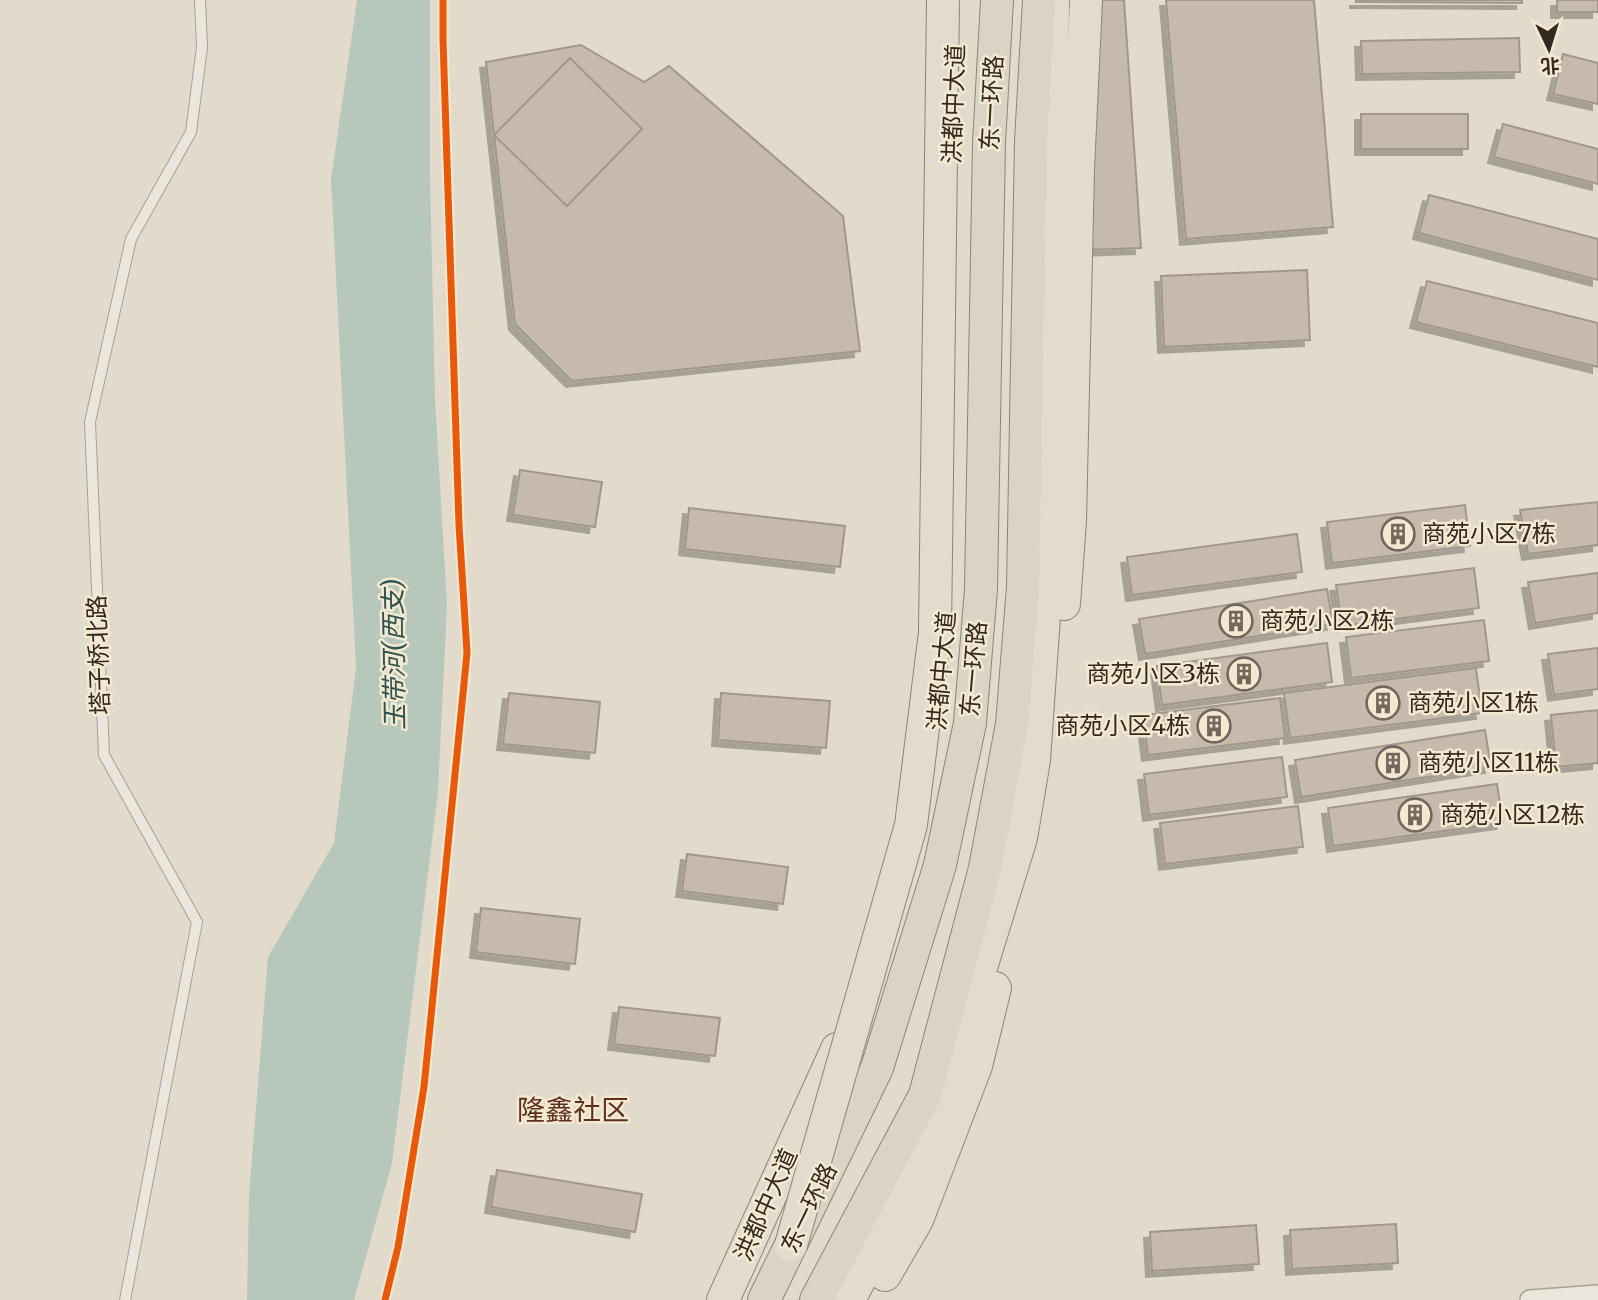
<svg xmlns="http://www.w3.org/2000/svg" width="1598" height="1300" viewBox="0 0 1598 1300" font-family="Merriweather,'Noto Sans SC',serif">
<defs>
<filter id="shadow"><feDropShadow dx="-6" dy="6" stdDeviation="0" flood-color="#0004"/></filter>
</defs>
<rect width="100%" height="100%" fill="#e2dbcb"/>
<path fill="#b7c7bc" d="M357 0H430V174L435 399 447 604 438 792 392 1163 354 1300H247L249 1196 268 957 334 843 356 668 331 179Z"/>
<g fill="#c5baac" stroke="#a2978b" stroke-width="2" filter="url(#shadow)">
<path d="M1088 0H1124L1141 248 1086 250Z"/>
<path d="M1166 0H1314L1333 227 1186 239Z"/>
<path d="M1356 0H1522V3L1356 2Z"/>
<rect x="1557" y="0" width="41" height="12"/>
<path d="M1519 38 1520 72 1362 74 1361 41Z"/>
<path d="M581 45 644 82 669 66 843 216 860 351 572 381 515 324 486 62Z"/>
<path d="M1563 54 1598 63V104L1553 94Z"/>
<path d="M570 58 642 129 567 206 494 135Z"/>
<rect x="1361" y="114" width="107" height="35"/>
<path d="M1503 124 1598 149V184L1494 157Z"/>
<path d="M1429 195 1598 239V280L1419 233Z"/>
<path d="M1307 270 1310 340 1164 347 1161 276Z"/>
<path d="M1427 281 1598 323V367L1416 322Z"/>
<path d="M520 470 602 482 595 527 513 515Z"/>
<path d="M1598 502V545L1528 554 1520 510Z"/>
<path d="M1465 505 1470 546 1332 563 1327 522Z"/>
<path d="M689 508 845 526 840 567 685 549Z"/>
<path d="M1297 534 1302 572 1132 595 1127 557Z"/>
<path d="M1474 568 1479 608 1342 626 1336 585Z"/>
<path d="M1598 573V613L1535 623 1528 582Z"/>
<path d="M1327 589 1333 624 1145 654 1139 619Z"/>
<path d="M1484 620 1489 661 1351 678 1346 637Z"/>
<path d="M1327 643 1332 682 1162 705 1157 666Z"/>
<path d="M1598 648V689L1554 695 1548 654Z"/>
<path d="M1476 668 1482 713 1290 738 1284 693Z"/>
<path d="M509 693 600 702 595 753 503 744Z"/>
<path d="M721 693 830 701 826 748 718 740Z"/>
<path d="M1280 698 1285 738 1148 755 1143 715Z"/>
<path d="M1598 710V763L1556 767 1551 715Z"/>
<path d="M1485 730 1491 767 1301 797 1295 760Z"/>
<path d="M1282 757 1287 797 1149 815 1144 774Z"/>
<path d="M1497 784 1503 823 1333 846 1328 808Z"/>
<path d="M1298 806 1303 847 1165 864 1160 823Z"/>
<path d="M687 854 788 867 783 904 682 891Z"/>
<path d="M481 908 580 919 575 964 476 952Z"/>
<path d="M619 1007 720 1018 715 1056 614 1044Z"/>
<path d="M497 1170 642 1194 635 1232 491 1207Z"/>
<path d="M1396 1224 1398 1263 1292 1269 1290 1230Z"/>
<path d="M1256 1225 1259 1264 1152 1271 1150 1232Z"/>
</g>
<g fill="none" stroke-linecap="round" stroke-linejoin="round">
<defs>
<path id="service" d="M125 1300 197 922 104 755 90 422 131 239 191 132 202 47 200 0"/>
<path id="minor" d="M1530 1300 1598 1295"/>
<g id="primary">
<path d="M1064 604 1070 521 1078 169 1086 0"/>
<path d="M885 1275 917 1220 976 1066 995 988"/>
<path d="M723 1300 837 1049"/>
<path d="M849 1300 920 1165 1021 838 1034 760 1044 617 1048 445 1053 0"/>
</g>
<g id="trunk">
<path d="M764 1300 877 1068 940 865 970 723 981 589 989 143 997 0"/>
<path d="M816 1300 925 1095 985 868 1012 724 1023 587 1031 141 1039 0"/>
</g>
</defs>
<use href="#service" stroke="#a7a094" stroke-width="12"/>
<use href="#minor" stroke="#a7a094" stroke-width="22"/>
<use href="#primary" stroke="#8c857b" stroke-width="34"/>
<use href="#trunk" stroke="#8c857b" stroke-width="34"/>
<use href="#service" stroke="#eae6dc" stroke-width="10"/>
<use href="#minor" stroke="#eae6dc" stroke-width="19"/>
<use href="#primary" stroke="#e1dcce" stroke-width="32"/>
<use href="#trunk" stroke="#dad4c5" stroke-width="32"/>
<defs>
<path id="primary-bridge" d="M791 1245 911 825 935 632 943 0"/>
</defs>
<use href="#primary-bridge" stroke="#8c857b" stroke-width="34" stroke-linecap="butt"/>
<use href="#primary-bridge" stroke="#e1dcce" stroke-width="32"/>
<defs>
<path id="cycleway" d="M385 1300 398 1247 424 1087 467 653 459 525 443 40V0"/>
</defs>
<use href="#cycleway" stroke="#f3e9d1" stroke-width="11"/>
<use href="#cycleway" stroke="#e8590c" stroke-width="7"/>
</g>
<defs>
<symbol id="building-ring" viewBox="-11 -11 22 22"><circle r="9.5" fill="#f3e9d1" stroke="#71675b" stroke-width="1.5"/><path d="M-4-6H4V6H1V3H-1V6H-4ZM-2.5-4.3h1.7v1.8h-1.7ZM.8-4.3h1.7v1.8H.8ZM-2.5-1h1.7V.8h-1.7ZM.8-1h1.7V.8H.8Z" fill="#71675b"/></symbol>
</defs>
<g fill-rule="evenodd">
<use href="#building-ring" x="1379" y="515" width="38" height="38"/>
<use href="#building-ring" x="1217" y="602" width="38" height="38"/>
<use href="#building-ring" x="1225" y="655" width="38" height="38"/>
<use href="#building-ring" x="1364" y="684" width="38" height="38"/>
<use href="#building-ring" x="1195" y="707" width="38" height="38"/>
<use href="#building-ring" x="1374" y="744" width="38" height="38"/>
<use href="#building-ring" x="1396" y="796" width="38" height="38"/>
</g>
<g text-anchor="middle" stroke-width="5" stroke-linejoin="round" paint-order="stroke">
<g font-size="24" fill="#34291e" stroke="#f3e9d1">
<text transform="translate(992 103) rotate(-87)" y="8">东一环路</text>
<text transform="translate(954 104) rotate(-88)" y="8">洪都中大道</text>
<text transform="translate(99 655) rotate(-92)" y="8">塔子桥北路</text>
<text transform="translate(974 669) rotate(-85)" y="8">东一环路</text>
<text transform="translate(942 671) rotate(-85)" y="8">洪都中大道</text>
<text transform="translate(766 1205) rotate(-66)" y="8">洪都中大道</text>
<text transform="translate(809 1208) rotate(-64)" y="8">东一环路</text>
</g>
<g font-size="24" fill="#34291e" stroke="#f3e9d1" text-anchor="start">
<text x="1422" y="542">商苑小区7栋</text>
<text x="1260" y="629">商苑小区2栋</text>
<text x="1220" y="682" text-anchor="end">商苑小区3栋</text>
<text x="1408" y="711">商苑小区1栋</text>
<text x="1190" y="734" text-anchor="end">商苑小区4栋</text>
<text x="1418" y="771">商苑小区11栋</text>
<text x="1440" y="823">商苑小区12栋</text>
</g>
<g font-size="26" font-style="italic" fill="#2e5351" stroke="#f3e9d1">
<text transform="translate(394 654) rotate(-91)" y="9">玉带河(西支)</text>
</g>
<g font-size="28" fill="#5e2e20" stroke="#f3e9d1">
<text x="573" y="1120">隆鑫社区</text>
</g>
</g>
<g transform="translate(1549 49) rotate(176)" stroke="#f3e9d1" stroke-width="5" paint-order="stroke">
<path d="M0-5L12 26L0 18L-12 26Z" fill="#34291e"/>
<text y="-10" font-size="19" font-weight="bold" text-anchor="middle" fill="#34291e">北</text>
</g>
</svg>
